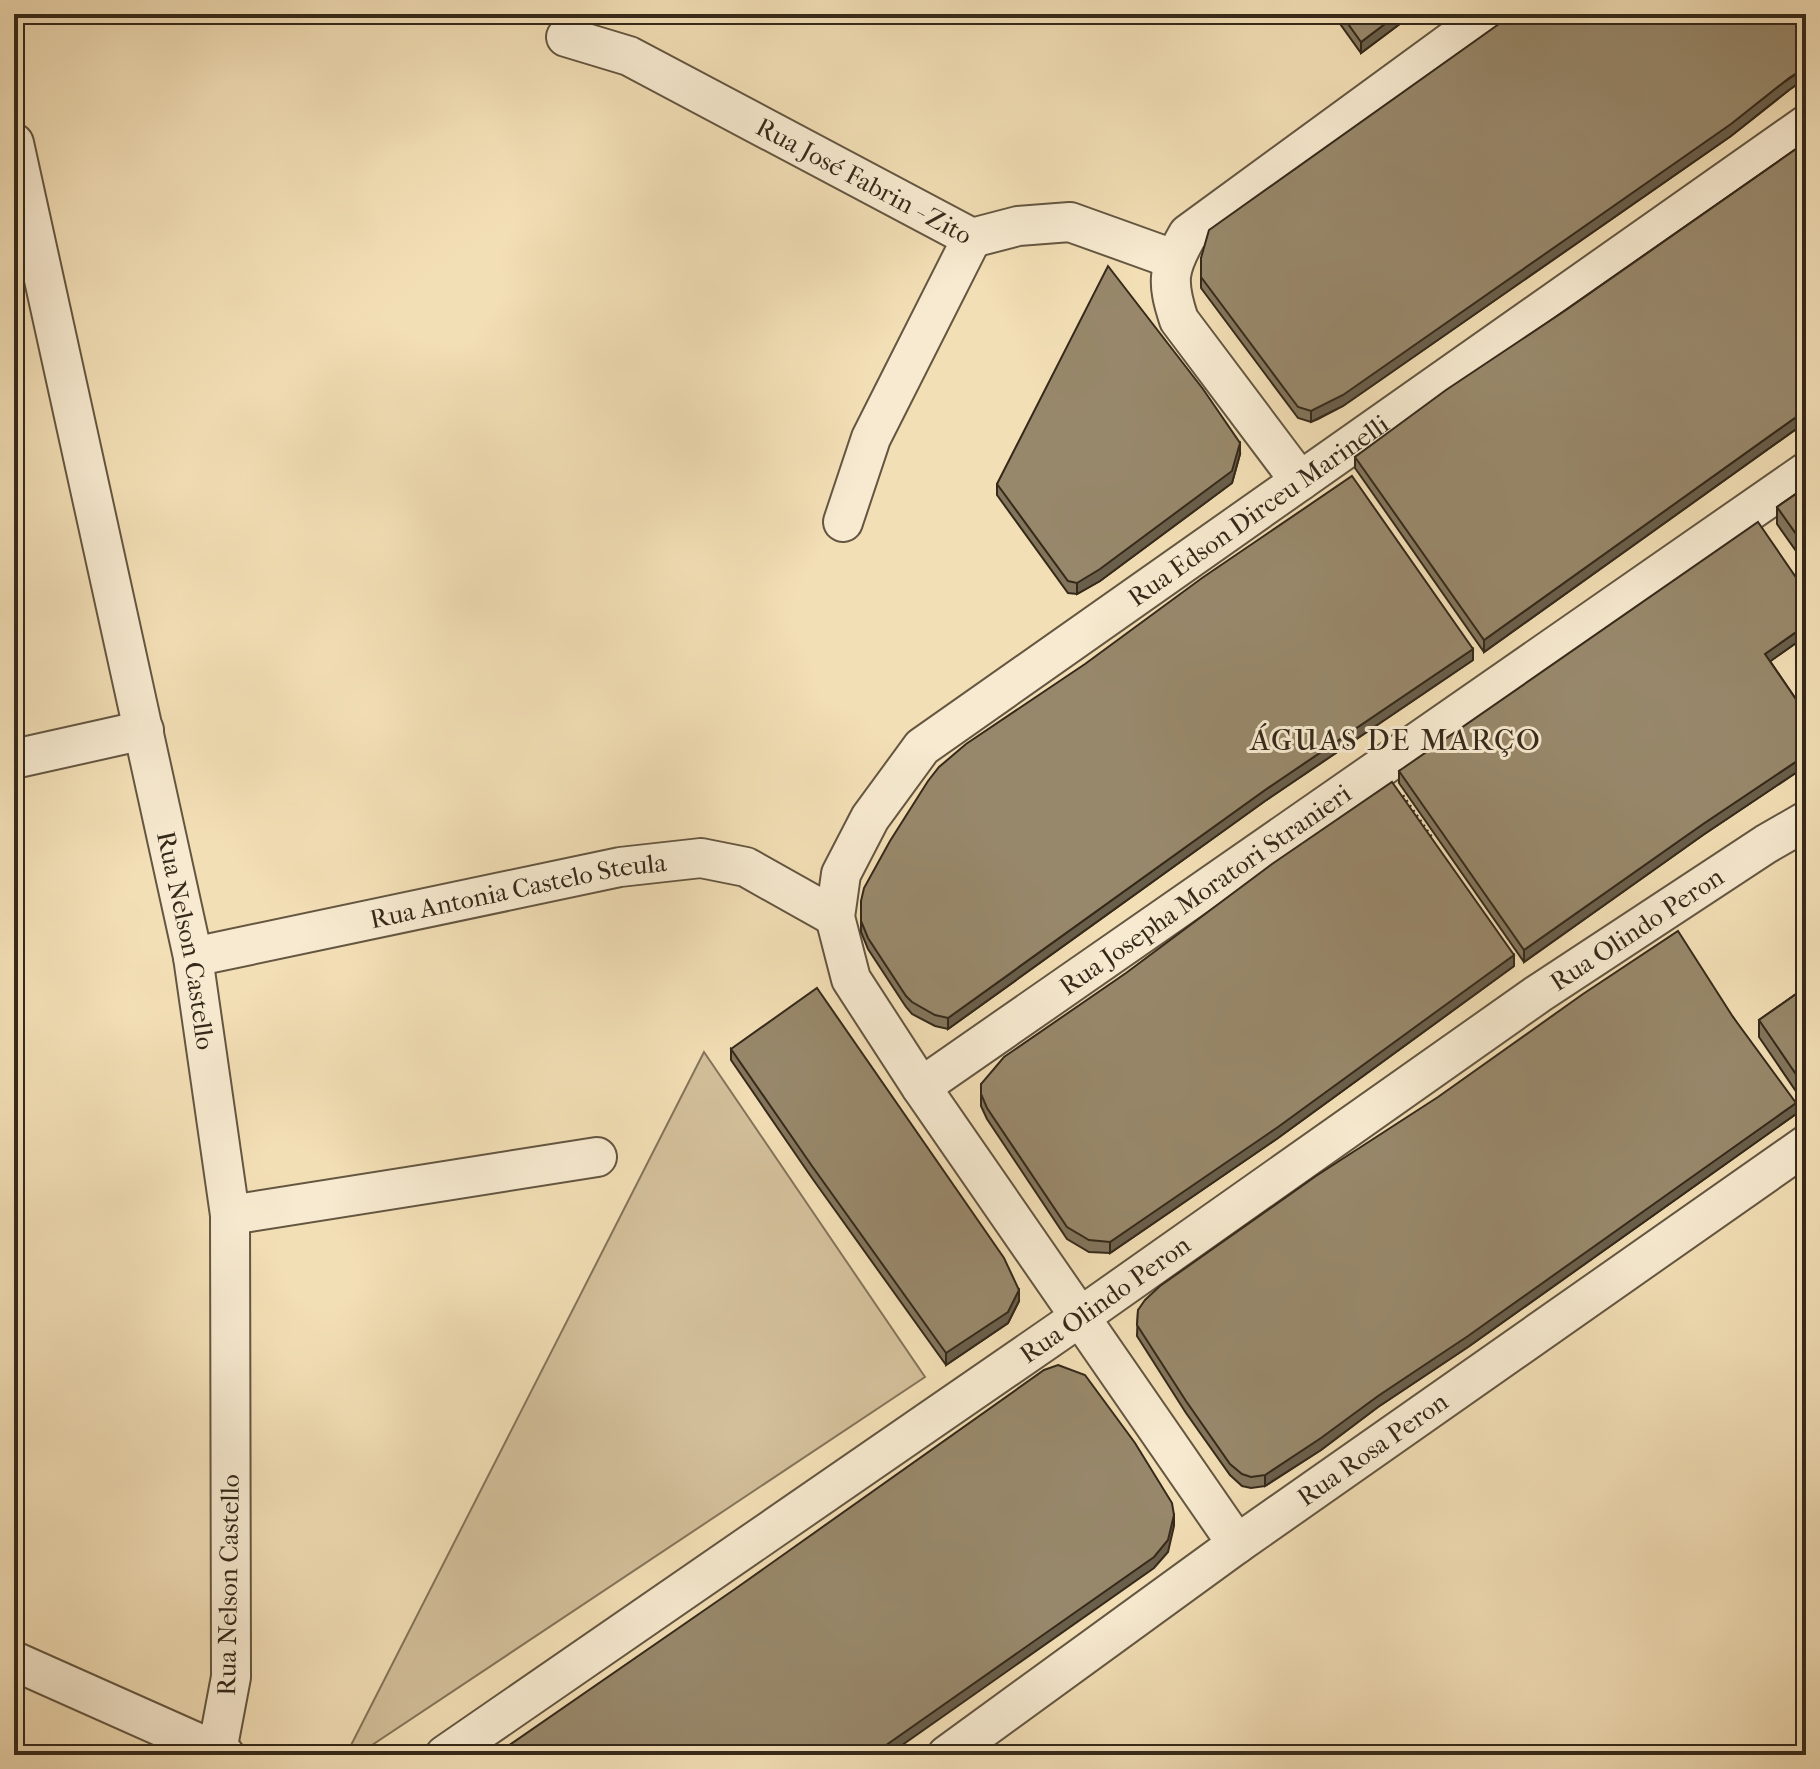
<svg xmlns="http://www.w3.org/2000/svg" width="1820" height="1769" viewBox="0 0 1820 1769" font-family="'IM FELL French Canon',serif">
<rect width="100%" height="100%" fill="#f3dfb6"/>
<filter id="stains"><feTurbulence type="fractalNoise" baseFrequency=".0025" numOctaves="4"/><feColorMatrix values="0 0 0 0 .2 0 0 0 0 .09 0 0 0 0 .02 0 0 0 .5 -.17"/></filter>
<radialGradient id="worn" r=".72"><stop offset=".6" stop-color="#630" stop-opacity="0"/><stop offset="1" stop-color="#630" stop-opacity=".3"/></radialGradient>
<path fill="#d3c09b" stroke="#84745a" stroke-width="2" d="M704 1052 925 1377 357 1755H346Z"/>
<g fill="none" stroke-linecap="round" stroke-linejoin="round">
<defs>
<g id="street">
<path id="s1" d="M566 37 629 56 972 238 1018 226 1070 222 1173 259"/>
<path id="s2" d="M14 143 193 957 230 1215 231 1677 217 1751"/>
<path d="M1300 481 1179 320C1166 281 1168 269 1188 234L1489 14"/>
<path d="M843 522 871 438 972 238"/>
<path d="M14 759 144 730"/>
<path id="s3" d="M193 957 620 867 701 858 746 867 835 917"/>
<path id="s4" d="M921 1087 1806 472"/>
<path d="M230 1215 597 1157"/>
<path id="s5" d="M1237 1544 921 1087 851 979 835 917 841 874 870 818 922 747 1806 125"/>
<path d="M14 1661 225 1755"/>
<path id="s6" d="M445 1755 1080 1317 1538 994 1766 844 1806 821"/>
<path id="s7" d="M947 1755 1237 1544 1806 1145"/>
</g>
</defs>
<use href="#street" stroke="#645641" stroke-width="42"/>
<path stroke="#35291a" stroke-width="5" stroke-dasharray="2 4" stroke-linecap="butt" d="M1402 796 1431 838"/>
<use href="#street" stroke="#f7ead0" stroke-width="38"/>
</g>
<g fill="#83755c" stroke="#35291a" stroke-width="2">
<path d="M1333 14H1413L1361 53Z"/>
<path d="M1806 14V78L1789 90 1731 136 1343 406 1318 419 1311 422 1298 418 1201 288V258Z"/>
<path d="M1806 142V422L1484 652 1355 468V457Z"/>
<path d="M1240 454 1232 483 1100 581 1077 594 1068 593 997 495V484Z"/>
<path d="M1806 487V565L1777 524V507Z"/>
<path d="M1806 592V636L1770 661 1806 714V766L1703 835 1524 962 1399 783V771Z"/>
<path d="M1473 660 1265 801 948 1029 935 1026 912 1014 906 1007 868 949 861 932V901Z"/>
<path d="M1514 966 1278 1138 1110 1253 1089 1252 1067 1239 987 1119 981 1106V1084Z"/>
<path d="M1806 987V1106L1759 1037V1020Z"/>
<path d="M1733 1017 1796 1114 1468 1347 1378 1407 1321 1450 1265 1486 1251 1488 1242 1486 1230 1475 1186 1413 1137 1336 1138 1310Z"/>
<path d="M731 1049 1019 1301 1008 1323 946 1365 812 1178 731 1060Z"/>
</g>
<g fill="#6a5f4b" stroke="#35291a" stroke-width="2">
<path d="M1398 14H1413L1361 53V42Z"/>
<path d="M1806 67V78L1789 90 1731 136 1343 406 1311 422V411Z"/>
<path d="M1806 410V422L1484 652V640Z"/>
<path d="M1240 443V454L1232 483 1100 581 1077 594V583Z"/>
<path d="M1806 625V636L1765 665V654Z"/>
<path d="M1473 649V660L1265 801 948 1029V1018L1265 790Z"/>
<path d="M1806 755V766L1703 835 1524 962V950L1703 824Z"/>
<path d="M1514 955V966L1278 1138 1110 1253V1242Z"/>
<path d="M1796 1103V1114L1468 1347 1378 1407 1321 1450 1265 1486V1475Z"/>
<path d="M1019 1290V1301L1008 1323 946 1365V1353Z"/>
<path d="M1174 1515V1526L1168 1552 1154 1568 888 1755H872Z"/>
</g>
<g fill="#98886b" stroke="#35291a" stroke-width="2">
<path d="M1341 14H1398L1361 42Z"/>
<path d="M1513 14H1806V67L1789 78 1731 124 1343 395 1311 411 1298 407 1201 277V258L1209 230Z"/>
<path d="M1806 142V410L1484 640 1355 457 1446 390 1566 310Z"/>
<path d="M1108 266 1203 389 1240 443 1232 471 1100 569 1077 583 1068 581 997 484Z"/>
<path d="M1352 476 1473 649 1265 790 948 1018 935 1015 912 1002 906 996 868 938 861 921V901L864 888 890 841 928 781 939 767 966 744 1085 664 1202 578Z"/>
<path d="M1806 487V548L1777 507Z"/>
<path d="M1758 522 1806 592V625L1765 654 1806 714V755L1703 824 1524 950 1399 771Z"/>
<path d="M1392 782 1514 955 1278 1127 1110 1242 1089 1240 1067 1227 987 1108 981 1094V1084L1004 1057 1126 973 1272 864Z"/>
<path d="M1678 931 1733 1017 1796 1103 1468 1336 1378 1396 1321 1438 1265 1475 1251 1477 1242 1474 1230 1464 1186 1401 1137 1325 1138 1310 1145 1300 1160 1286 1316 1176 1438 1097 1583 994Z"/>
<path d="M1806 987V1089L1759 1020Z"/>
<path d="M817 988 1004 1258 1019 1290 1008 1312 946 1353 812 1166 731 1049Z"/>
<path d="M1058 1365 1085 1375 1135 1443 1172 1503 1174 1515 1168 1540 1154 1557 872 1755H495L735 1589 1044 1370Z"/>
</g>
<g text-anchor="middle" stroke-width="6" stroke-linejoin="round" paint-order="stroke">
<g font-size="26" fill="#35291a" stroke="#f7ead0">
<text dy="9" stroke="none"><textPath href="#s1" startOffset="332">Rua José Fabrin - Zito</textPath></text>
<text dy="9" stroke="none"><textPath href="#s5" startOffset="1354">Rua Edson Dirceu Marinelli</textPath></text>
<text dy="9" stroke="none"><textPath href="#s4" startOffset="346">Rua Josepha Moratori Stranieri</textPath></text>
<text dy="9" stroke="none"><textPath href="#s3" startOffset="332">Rua Antonia Castelo Steula</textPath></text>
<text dy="9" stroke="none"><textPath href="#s6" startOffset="1450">Rua Olindo Peron</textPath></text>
<text dy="9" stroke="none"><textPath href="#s2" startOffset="816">Rua Nelson Castello</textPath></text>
<text dy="9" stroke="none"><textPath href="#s6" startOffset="802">Rua Olindo Peron</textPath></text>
<text dy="9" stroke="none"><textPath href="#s7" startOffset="524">Rua Rosa Peron</textPath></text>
<text transform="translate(228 1585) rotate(-89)" y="9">Rua Nelson Castello</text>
</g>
<g font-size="30" letter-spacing="2" fill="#35291a" stroke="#f7ead0">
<text x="1396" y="750">ÁGUAS DE MARÇO</text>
</g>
</g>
<rect width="1820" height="1769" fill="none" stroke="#f3dfb6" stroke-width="48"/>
<rect x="16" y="16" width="1788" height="1737" fill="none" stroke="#35291a" stroke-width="4"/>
<rect x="24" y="24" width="1772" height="1721" fill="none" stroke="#35291a" stroke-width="2"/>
<rect width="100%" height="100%" filter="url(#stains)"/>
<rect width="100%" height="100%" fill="url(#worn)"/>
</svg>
